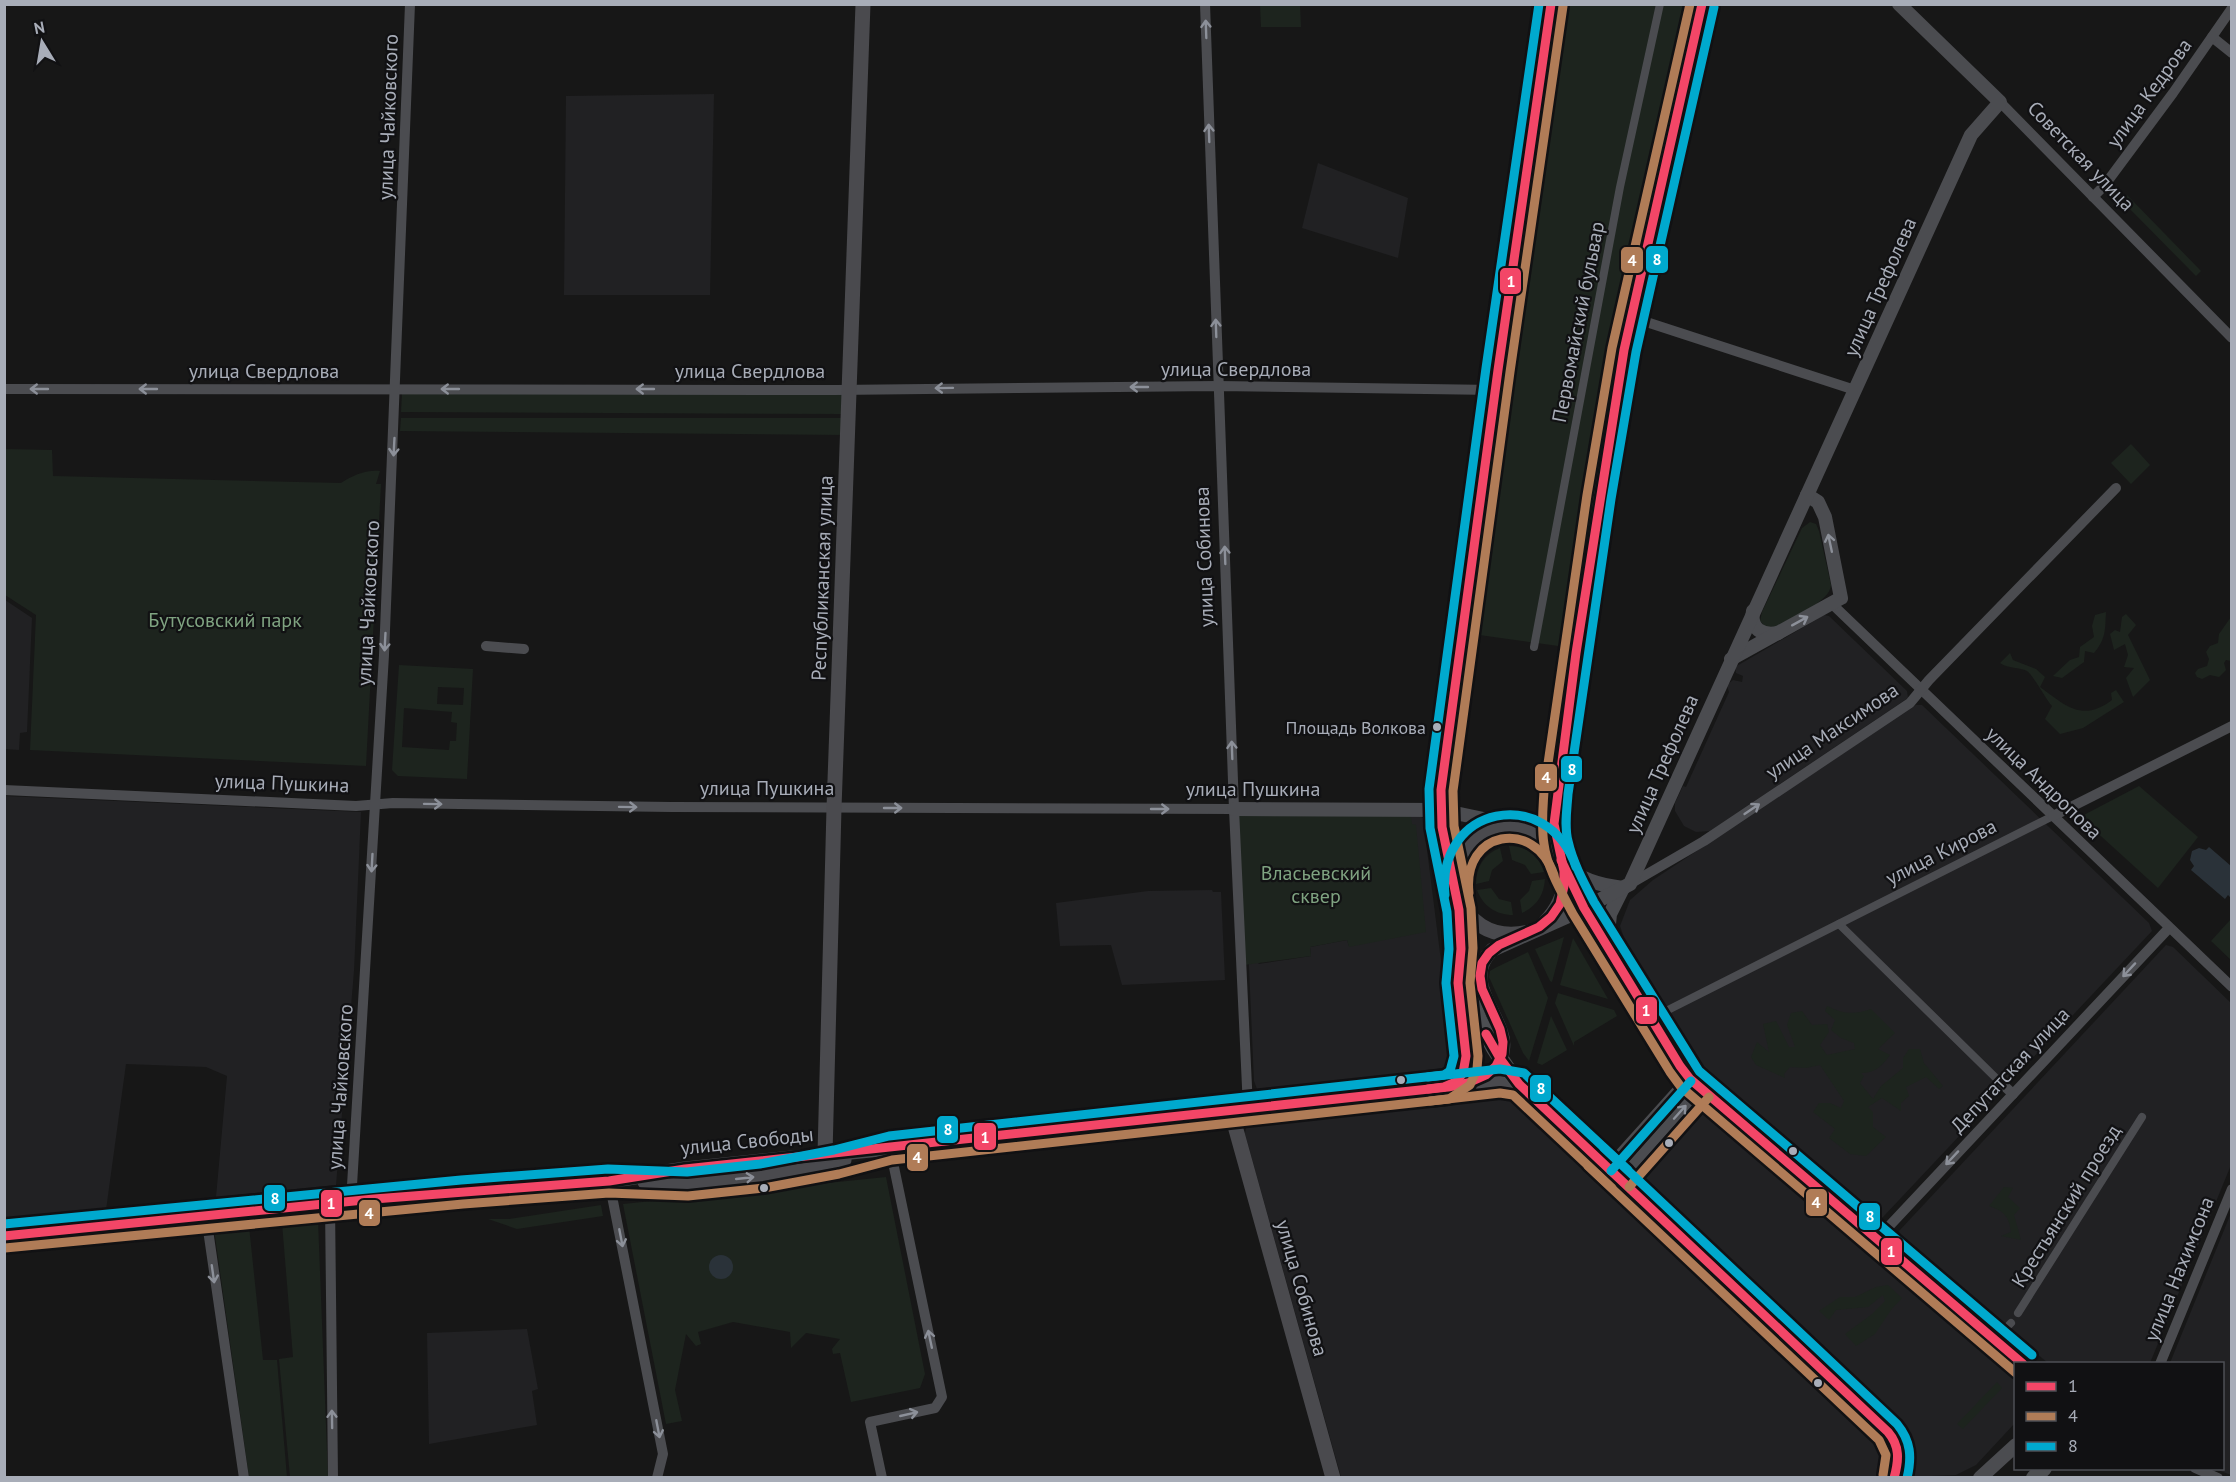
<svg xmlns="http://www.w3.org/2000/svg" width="2236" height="1482" viewBox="0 0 2236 1482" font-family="'PT Sans',sans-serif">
<rect width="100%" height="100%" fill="#171717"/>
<g fill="#212123" fill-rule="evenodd">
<path d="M714 94 710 295H564L566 96Z"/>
<path d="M1318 163 1408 198 1398 258 1302 228Z"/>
<path d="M5 600 32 618 27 732 20 733 19 750 5 749Z"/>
<path d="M1824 615 1829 616 1907 691 1908 698 1710 831 1696 832 1684 826 1675 811V803L1683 786 1686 787 1729 692 1727 686 1729 683 1733 680 1742 682 1743 676 1736 673 1735 667Z"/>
<path d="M1916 705H1922L2149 923 2152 931 1883 1217 1879 1219 1695 1068 1624 938 1620 926 1630 900 1653 880Z"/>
<path d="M5 796 361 812 354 971 336 1185 216 1197 227 1076 206 1067 126 1064 106 1210 5 1221Z"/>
<path d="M1254 816H1420L1423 818 1441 961 1452 1065 1450 1073 1269 1092H1261L1257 1089 1254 1081 1243 829ZM1416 825 1349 946 1347 940 1310 947 1311 956 1258 964Z"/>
<path d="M1212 890 1213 892H1221L1225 980 1122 985 1111 945 1060 946 1056 903 1148 891Z"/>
<path d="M2166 945 2173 947 2231 1003V1165L2150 1363 2049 1364 1903 1240 1899 1231Z"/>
<path d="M1515 1097 1770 1337 1884 1449 1887 1460 1880 1478 1341 1477 1245 1134 1246 1127 1256 1121Z"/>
<path d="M1693 1104 2015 1373V1423L1976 1465 1956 1475 1909 1477 1911 1449 1904 1431 1632 1172Z"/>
<path d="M2231 1213V1475L2215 1469 2222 1468V1364L2170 1363Z"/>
<path d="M527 1329 538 1389 532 1391 537 1425 429 1444 427 1333Z"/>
</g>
<g fill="#1d241e" fill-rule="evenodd">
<path d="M1260 5H1300L1301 27H1261Z"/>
<path d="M1561 5H1700L1573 648 1465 633Z"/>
<path d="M2127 195 2201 271 2196 276 2125 204 2124 200Z"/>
<path d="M402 393 846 394 844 414 401 412Z"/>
<path d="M401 418H844L843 435 400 431Z"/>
<path d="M2131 444 2150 465 2131 484 2111 463Z"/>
<path d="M5 449 52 450 53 476 341 483C351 476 367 469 380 471L376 484H381L366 766 30 750 36 615 5 595Z"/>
<path d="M1810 522 1816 524 1819 531 1831 585C1830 602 1792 617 1777 626L1772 628 1765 626 1760 621 1762 612 1802 528Z"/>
<path d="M2106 612C2105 630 2106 639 2094 653L2085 651 2084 662 2062 678 2053 676 2070 660 2079 657 2080 647 2094 637 2092 626 2095 615Z"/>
<path d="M2126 614 2136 625 2128 635 2150 680 2133 697 2126 678 2134 668 2124 667 2128 655 2125 644 2114 650 2110 634 2115 630 2120 632 2122 617Z"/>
<path d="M2231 617V661L2226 660 2224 663 2226 670 2219 677 2210 675 2202 679 2197 677 2195 673 2198 669 2207 666 2209 659 2206 652 2210 646 2218 643 2219 634Z"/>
<path d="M2010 653 2013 660 2036 669 2045 677 2040 687C2065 705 2082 723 2112 700L2111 693 2116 690 2124 702 2083 728 2060 734 2045 719 2052 706C2046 699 2033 675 2027 671 2019 667 2009 669 2000 663Z"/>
<path d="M399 665 473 669 467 779 398 776 392 770ZM438 687 464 688 463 705 437 704ZM404 708 452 712 451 722 457 723 456 741H450L449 750 402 747Z"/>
<path d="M2139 786 2198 837 2158 888 2080 817Z"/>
<path d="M1237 810H1410L1412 824 1416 825 1426 932 1349 947 1347 940 1310 947 1311 956 1244 965Z"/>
<path d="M1509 846C1527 846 1539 856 1544 872L1531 874 1525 865 1512 860Z"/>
<path d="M1500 848 1503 861 1492 870 1489 881 1476 884C1476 867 1484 854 1500 848Z"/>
<path d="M1545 879C1544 895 1537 906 1522 913L1520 900 1529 891 1532 881Z"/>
<path d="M1491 888 1499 899 1511 902 1513 915C1496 915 1483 906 1477 890Z"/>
<path d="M2231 919V960L2211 941Z"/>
<path d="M1564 937 1552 982 1550 981 1535 949Z"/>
<path d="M1573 938 1608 999 1560 985Z"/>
<path d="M1528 952 1548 998 1529 1061 1523 1053 1489 977 1490 971 1495 968Z"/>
<path d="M1558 993 1614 1010 1617 1016 1574 1042V1046L1555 1003Z"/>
<path d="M1827 1006C1844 1014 1853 1015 1871 1009L1895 1033 1878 1049 1890 1055C1882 1066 1875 1073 1861 1073L1864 1076 1860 1083 1873 1099 1881 1086 1903 1068V1058L1909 1049H1920L1924 1063 1943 1086 1939 1089 1926 1077 1906 1087 1909 1096 1901 1103V1111L1882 1098 1868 1107 1873 1112V1127L1886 1137 1866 1156 1850 1154 1829 1138 1835 1129 1813 1112 1819 1103H1830L1841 1108 1844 1101 1820 1065 1806 1068 1790 1067 1784 1074 1785 1078 1756 1065 1751 1057 1757 1042 1769 1052 1763 1024 1776 1021 1789 1047H1795L1787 1025 1791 1013 1802 1011 1812 1025 1827 1024 1829 1032 1820 1045 1827 1055 1855 1049 1854 1043 1841 1038 1831 1030 1835 1020 1825 1011Z"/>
<path d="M1551 1016 1567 1050 1542 1065 1537 1063Z"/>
<path d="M886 1177 925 1374 920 1388 851 1402 840 1353 833 1354 832 1349 840 1339 806 1333 791 1348 790 1332 733 1322 698 1332 701 1344 696 1346 686 1334 675 1390 682 1421 666 1424 623 1204Z"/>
<path d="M2004 1187 2013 1188 2008 1197 2020 1208 2014 1215 2021 1240 2001 1236 2011 1232C2009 1216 2004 1211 1989 1206Z"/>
<path d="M601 1205 603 1216 517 1229 488 1219H509Z"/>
<path d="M318 1220 328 1477H290L279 1359 293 1357 282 1223Z"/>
<path d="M249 1226 263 1360H277L287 1477H249L214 1229Z"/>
<path d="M1888 1285 1902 1298 1891 1310 1875 1334 1856 1346 1845 1334 1872 1314 1885 1301 1883 1295 1868 1307 1836 1310 1829 1320 1819 1311 1840 1297H1855L1876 1287Z"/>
<path d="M1997 1382 2002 1388 1963 1429 1957 1424Z"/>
</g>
<g fill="#2a3239">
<path d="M2209 847 2231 866V898L2228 895 2225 899 2191 870 2194 866 2190 860 2192 851 2199 848 2206 850Z"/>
<circle cx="721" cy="1267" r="12"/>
</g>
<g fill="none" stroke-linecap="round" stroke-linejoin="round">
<g stroke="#4b4c50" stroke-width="8">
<path d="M1534 647 1620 187 1660 4"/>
<path d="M1839 924 2001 1083"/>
<path d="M1666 1011 2053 816"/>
<path d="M2018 1313 2142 1117"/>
<path d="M2009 1325 2011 1323"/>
</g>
<g stroke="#4b4c50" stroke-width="10">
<path d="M1205 4 1234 809 1248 1108"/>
<path d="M2212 37 2232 53"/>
<path d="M2000 102 2232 338"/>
<path d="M2093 197 2104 186 2173 93 2232 8"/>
<path d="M1631 317 1855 390"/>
<path d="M4 389 836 390 1218 386 1495 390"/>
<path d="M1832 604 2232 987"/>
<path d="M486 646 524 649"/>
<path d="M4 790 356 806 393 803 671 807 1234 809"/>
<path d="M2053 816 2232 726"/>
<path d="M1630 884 1704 841 1910 703 1929 680 2116 488"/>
<path d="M2001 1083 2013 1094"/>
<path d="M1620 1179 1700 1089"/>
<path d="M609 1181 663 1454 657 1478"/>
<path d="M351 1202 384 655 410 4"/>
<path d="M330 1204 333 1478"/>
<path d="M206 1216 244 1478"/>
<path d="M1878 1238 2169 928"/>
<path d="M2160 1364 2232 1189"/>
<path d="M2195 1468 2218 1478"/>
<path d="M882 1478 870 1422 935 1408 942 1397 890 1148"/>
</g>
<g stroke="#4b4c50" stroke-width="14">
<path d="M1753 611C1750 629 1762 636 1778 633"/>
<path d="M1731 659 1841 598 1825 517 1818 502 1807 495"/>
<path d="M1234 809 1441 810 1512 825"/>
<path d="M1563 862C1578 880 1600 885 1623 888"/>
<path d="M1607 944 1610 914 1623 888"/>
<path d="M1501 1060C1503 1051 1505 1042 1501 1032 1492 1004 1465 977 1492 950L1575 913 1630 884 1971 135 2000 102 1899 4"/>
<path d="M1609 1169 1690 1079"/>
<path d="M1980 1478 2016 1445"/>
</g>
<g stroke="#4a4a4e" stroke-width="15">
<path d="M1529 932C1451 951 1427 843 1500 827 1515 824 1531 828 1543 837 1577 863 1568 903 1539 928"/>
<path d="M1448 1087C1461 1080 1465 1071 1466 1056L1458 983 1459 960"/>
<path d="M1233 1110 1235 1126 1333 1478"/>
<path d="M825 1154 834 808 863 4"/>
<path d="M645 1182C711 1185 779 1177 844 1160"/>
<path d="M4 1236 374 1199 609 1181 685 1169 890 1148 1500 1081 1519 1084"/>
</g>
<g stroke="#4d4f52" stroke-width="16">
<path d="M1551 4 1498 370 1441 790C1440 826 1451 859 1457 895 1461 918 1459 941 1463 964 1469 1009 1491 1049 1519 1084L1888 1432C1901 1446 1900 1460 1894 1478"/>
<path d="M1702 4 1624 350 1599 497 1556 793 1554 824 1556 844 1571 884 1584 908 1680 1066 1690 1079 2024 1364"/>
<path d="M2034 1478 2044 1468"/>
</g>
<defs>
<g id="bus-1">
<path d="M1561 860 1584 908 1680 1066 1690 1079 2023 1364"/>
<path d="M1486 1034 1501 1060 1519 1084 1888 1432C1900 1446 1899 1460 1894 1478"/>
<path d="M1428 1089 1444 1087 1456 1082 1463 1073 1466 1056 1458 983 1461 949 1459 910 1442 827 1441 790 1498 370 1551 4"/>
<path d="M4 1236 374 1199 609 1181 685 1169 1448 1087 1468 1083 1486 1075 1496 1066 1502 1054 1503 1042 1500 1029 1482 989 1480 976 1482 963 1489 953 1499 945 1539 927 1551 917 1560 904 1564 886V871L1554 824 1576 653 1624 350 1702 4"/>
</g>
<g id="bus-2">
<path d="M1690 4 1612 348 1587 495 1544 791C1543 809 1541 826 1544 844 1547 868 1562 893 1573 914L1670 1072 1681 1087 2016 1373"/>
<path d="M1469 893C1462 831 1534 817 1554 875"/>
<path d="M1430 1101 1500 1093 1513 1095 1612 1188"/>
<path d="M1588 1166 1879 1440 1886 1455 1883 1475"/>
<path d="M1629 1187 1709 1097"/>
<path d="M5 1248 463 1204 609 1193 688 1196 764 1188 839 1174 892 1160 1449 1099 1470 1085 1477 1069 1478 1056 1470 983 1473 948 1471 908 1454 826 1453 791 1510 372 1563 6"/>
</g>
<g id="bus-3">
<path d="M1714 7 1636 352 1611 499 1568 794C1567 810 1564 826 1568 841 1573 863 1584 883 1594 902L1699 1071 2032 1355"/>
<path d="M1445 895C1436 806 1547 783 1576 867"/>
<path d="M1428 1077 1500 1069 1524 1073 1628 1170"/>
<path d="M1604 1148 1897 1424C1911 1441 1912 1457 1907 1478"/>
<path d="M1611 1171 1691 1081"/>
<path d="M4 1224 461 1180 608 1169 687 1172 760 1164 834 1150 889 1136 1444 1075 1450 1071 1454 1056 1446 983 1449 949 1447 912 1430 828 1429 789 1486 368 1539 4"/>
</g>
</defs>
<use href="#bus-1" stroke="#111113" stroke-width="14"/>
<use href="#bus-2" stroke="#111113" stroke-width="14"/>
<use href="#bus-3" stroke="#111113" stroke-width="14"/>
<use href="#bus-1" stroke="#f34667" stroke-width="9"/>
<use href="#bus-2" stroke="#b07c57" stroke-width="9"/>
<use href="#bus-3" stroke="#00a9ce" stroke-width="9"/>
</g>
<defs><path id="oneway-shaft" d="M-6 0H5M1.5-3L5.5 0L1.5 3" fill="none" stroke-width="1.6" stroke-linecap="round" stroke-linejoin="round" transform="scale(1.5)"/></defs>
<g stroke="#8c9099">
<use href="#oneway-shaft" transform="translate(1206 29) rotate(-92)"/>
<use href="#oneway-shaft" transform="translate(1209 133) rotate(-92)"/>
<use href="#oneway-shaft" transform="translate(1216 328) rotate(-92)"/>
<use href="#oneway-shaft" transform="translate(1139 387) rotate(180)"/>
<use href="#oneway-shaft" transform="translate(944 388) rotate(179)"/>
<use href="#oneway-shaft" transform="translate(39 389) rotate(180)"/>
<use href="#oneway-shaft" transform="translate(148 389) rotate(180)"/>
<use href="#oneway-shaft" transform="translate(450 389) rotate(-180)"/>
<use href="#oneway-shaft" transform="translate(645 389) rotate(-180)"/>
<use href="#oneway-shaft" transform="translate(394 447) rotate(93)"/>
<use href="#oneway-shaft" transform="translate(1830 543) rotate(-102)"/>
<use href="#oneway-shaft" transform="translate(1225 555) rotate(-92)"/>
<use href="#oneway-shaft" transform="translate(1800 621) rotate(-29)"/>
<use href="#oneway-shaft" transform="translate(385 642) rotate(93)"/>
<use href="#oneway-shaft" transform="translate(1232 750) rotate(-92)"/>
<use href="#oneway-shaft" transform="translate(433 804) rotate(1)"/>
<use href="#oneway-shaft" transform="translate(628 807) rotate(1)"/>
<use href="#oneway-shaft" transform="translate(893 808)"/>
<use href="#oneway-shaft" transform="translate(1160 809)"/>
<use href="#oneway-shaft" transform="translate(1752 809) rotate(-34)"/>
<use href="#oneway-shaft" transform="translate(372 863) rotate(93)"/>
<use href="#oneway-shaft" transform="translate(2129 970) rotate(133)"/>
<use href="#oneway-shaft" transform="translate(1680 1112) rotate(-48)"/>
<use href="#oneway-shaft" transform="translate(1952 1158) rotate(133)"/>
<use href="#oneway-shaft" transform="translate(621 1238) rotate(79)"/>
<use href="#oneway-shaft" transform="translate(213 1274) rotate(82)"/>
<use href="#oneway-shaft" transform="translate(930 1339) rotate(-102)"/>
<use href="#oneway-shaft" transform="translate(909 1414) rotate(-13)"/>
<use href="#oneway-shaft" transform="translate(332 1419) rotate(-91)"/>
<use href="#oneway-shaft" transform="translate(658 1429) rotate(79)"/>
</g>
<use stroke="#8c8f98" href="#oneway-shaft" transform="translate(745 1178) rotate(-6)"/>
<g fill="#a8adb8" stroke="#111113" stroke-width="2">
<circle cx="1437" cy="727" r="5"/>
<circle cx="1401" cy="1080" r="5"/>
<circle cx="1669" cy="1143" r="5"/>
<circle cx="1793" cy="1151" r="5"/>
<circle cx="764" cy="1188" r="5"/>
<circle cx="1818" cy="1383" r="5"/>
</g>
<g text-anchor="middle" stroke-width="4.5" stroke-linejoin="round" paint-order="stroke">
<g font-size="18" fill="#a8adb8" stroke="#111113" text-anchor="end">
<text x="1426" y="734">Площадь Волкова</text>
</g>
<g font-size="20" fill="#a8adb8" stroke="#111113">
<text transform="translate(2149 93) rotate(-54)" y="7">улица Кедрова</text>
<text transform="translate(388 117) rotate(-88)" y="7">улица Чайковского</text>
<text transform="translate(2081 156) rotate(46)" y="7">Советская улица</text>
<text transform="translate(1880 287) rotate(-66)" y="7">улица Трефолева</text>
<text transform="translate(1578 322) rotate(-79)" y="7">Первомайский бульвар</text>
<text x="1236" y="376">улица Свердлова</text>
<text x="264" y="378">улица Свердлова</text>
<text x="750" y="378">улица Свердлова</text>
<text transform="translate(1204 557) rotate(-92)" y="7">улица Собинова</text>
<text transform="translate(822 578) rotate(-88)" y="7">Республиканская улица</text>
<text transform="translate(368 603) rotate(-87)" y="7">улица Чайковского</text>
<text transform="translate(1832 731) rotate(-34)" y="7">улица Максимова</text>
<text transform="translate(1662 764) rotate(-66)" y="7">улица Трефолева</text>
<text transform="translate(282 783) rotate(2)" y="7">улица Пушкина</text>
<text transform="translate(2044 783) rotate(44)" y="7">улица Андропова</text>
<text x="767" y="795">улица Пушкина</text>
<text x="1253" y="796">улица Пушкина</text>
<text transform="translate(1941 852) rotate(-27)" y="7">улица Кирова</text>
<text transform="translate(2010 1070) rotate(-47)" y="7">Депутатская улица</text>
<text transform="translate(340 1087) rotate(-86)" y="7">улица Чайковского</text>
<text transform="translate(747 1141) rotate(-6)" y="7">улица Свободы</text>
<text transform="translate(2066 1206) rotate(-58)" y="7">Крестьянский проезд</text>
<text transform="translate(2179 1269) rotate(-68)" y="7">улица Нахимсона</text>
<text transform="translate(1302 1288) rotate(74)" y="7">улица Собинова</text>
</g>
<g font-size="20" fill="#7fa381" stroke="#111113">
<text x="225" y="627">Бутусовский парк</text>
<text x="1316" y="880">Власьевский<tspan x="1316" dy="23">сквер</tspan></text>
</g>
</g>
<g stroke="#111113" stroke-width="2">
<rect x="1645" y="245" width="24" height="29" rx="6" fill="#00a9ce"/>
<rect x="1620" y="246" width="24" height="28" rx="6" fill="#b07c57"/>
<rect x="1499" y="267" width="23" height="28" rx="6" fill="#f34667"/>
<rect x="1560" y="755" width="23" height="28" rx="6" fill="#00a9ce"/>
<rect x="1534" y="763" width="24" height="29" rx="6" fill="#b07c57"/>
<rect x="1635" y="996" width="23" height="29" rx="6" fill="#f34667"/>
<rect x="1529" y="1074" width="23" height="29" rx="6" fill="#00a9ce"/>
<rect x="936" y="1115" width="23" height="29" rx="6" fill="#00a9ce"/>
<rect x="973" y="1122" width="24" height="29" rx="6" fill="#f34667"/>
<rect x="906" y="1143" width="23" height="29" rx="6" fill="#b07c57"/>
<rect x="263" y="1184" width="23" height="28" rx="6" fill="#00a9ce"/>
<rect x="1805" y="1188" width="23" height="29" rx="6" fill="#b07c57"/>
<rect x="320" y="1189" width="23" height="29" rx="6" fill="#f34667"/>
<rect x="358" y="1199" width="23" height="28" rx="6" fill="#b07c57"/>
<rect x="1858" y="1202" width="23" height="29" rx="6" fill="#00a9ce"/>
<rect x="1880" y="1237" width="23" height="29" rx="6" fill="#f34667"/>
</g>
<g font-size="16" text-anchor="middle" font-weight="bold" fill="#fff">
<text x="1657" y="265">8</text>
<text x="1632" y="266">4</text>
<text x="1511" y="287">1</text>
<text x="1572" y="775">8</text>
<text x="1546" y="783">4</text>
<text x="1646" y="1016">1</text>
<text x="1541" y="1094">8</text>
<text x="948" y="1135">8</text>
<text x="985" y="1143">1</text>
<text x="917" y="1163">4</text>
<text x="275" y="1204">8</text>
<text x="1816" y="1208">4</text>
<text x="331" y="1209">1</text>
<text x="369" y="1219">4</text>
<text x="1870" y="1222">8</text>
<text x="1891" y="1257">1</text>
</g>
<rect width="2236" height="1482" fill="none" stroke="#a8adb8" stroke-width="12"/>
<rect x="2014" y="1362" width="210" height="108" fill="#111113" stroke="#4d4f55" stroke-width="1.5"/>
<rect x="2026" y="1382" width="30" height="9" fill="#f34667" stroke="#4d4f55" stroke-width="1.5"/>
<text x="2068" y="1392" font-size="18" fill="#a8adb8">1</text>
<rect x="2026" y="1412" width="30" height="9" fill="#b07c57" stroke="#4d4f55" stroke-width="1.5"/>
<text x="2068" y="1422" font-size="18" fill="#a8adb8">4</text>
<rect x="2026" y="1442" width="30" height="9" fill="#00a9ce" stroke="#4d4f55" stroke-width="1.5"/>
<text x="2068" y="1452" font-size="18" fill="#a8adb8">8</text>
<g transform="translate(42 42) rotate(349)" stroke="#111113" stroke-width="4.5" paint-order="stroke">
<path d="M0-4.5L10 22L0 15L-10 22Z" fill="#a8adb8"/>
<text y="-9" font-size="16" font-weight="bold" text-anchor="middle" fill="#a8adb8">N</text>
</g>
</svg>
